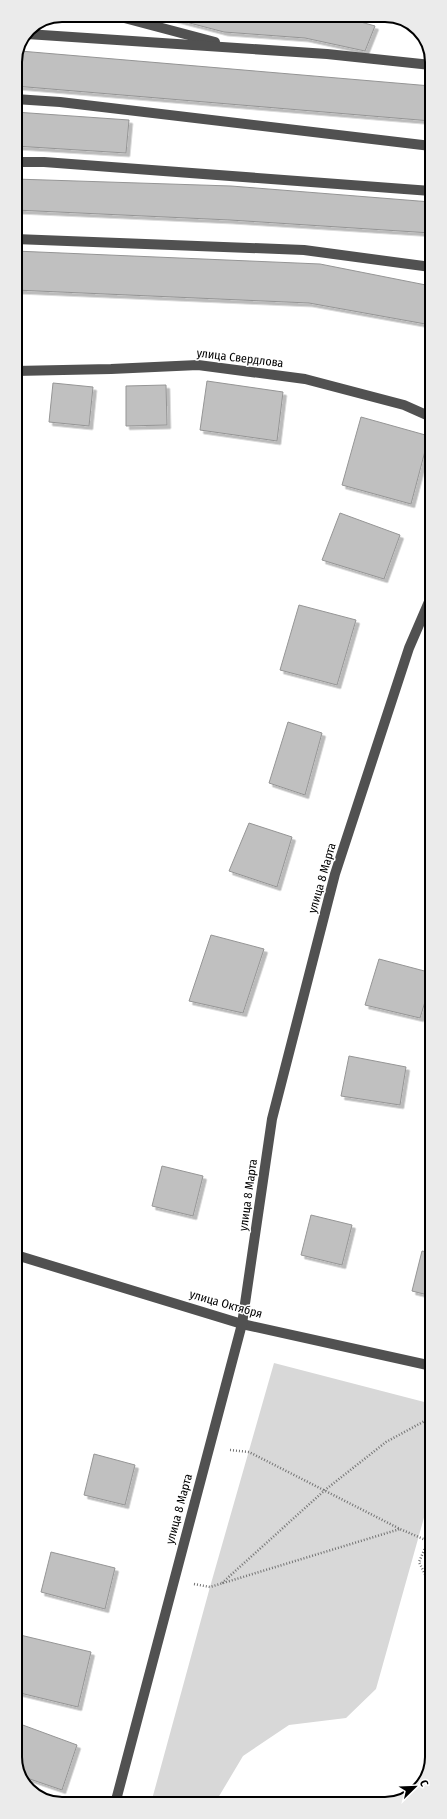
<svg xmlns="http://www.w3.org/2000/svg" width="447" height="1819" viewBox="0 0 447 1819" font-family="'Fira Sans Condensed',sans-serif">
<defs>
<filter id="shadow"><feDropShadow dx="3.5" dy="3.5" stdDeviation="0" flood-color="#0004"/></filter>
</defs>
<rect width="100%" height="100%" fill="#fff"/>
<path fill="#d8d8d8" d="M274 1363 432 1404V1489L376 1689 346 1718 289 1725 243 1756 215 1803H151L210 1587Z"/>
<g fill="#c0c0c0" stroke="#959595" filter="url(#shadow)">
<path d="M159 15H336L375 26 365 51 305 38 224 32Z"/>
<path d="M20 51 431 86V121L15 86V62Z"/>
<path d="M15 112 129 120 126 153 15 146Z"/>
<path d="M15 179 231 186 431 202V233L230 220 15 210Z"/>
<path d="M15 251 320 264 431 286V325L309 303 15 290Z"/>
<path d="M207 381 283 392 277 441 200 430Z"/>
<path d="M53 383 93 387 89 426 49 422Z"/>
<path d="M166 385 167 425 126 426V386Z"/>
<path d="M361 417 429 436 411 504 342 485Z"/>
<path d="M340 513 400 535 384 579 322 560Z"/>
<path d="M299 605 356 620 337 685 280 670Z"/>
<path d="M288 722 322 733 305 795 269 783Z"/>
<path d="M249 823 292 837 277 887 229 871Z"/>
<path d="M211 935 264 949 243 1013 189 1001Z"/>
<path d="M379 959 432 973V979L420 1018 365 1005Z"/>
<path d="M349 1056 406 1067 400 1105 341 1096Z"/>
<path d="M162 1166 203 1176 193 1216 152 1206Z"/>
<path d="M311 1215 352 1225 342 1265 301 1255Z"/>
<path d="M422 1251 432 1253V1296L412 1291Z"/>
<path d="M94 1454 135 1465 125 1505 84 1495Z"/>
<path d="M51 1552 115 1568 105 1609 41 1592Z"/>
<path d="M16 1634 91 1652 78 1707 16 1692Z"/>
<path d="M20 1724 77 1745 62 1790 21 1776 16 1766V1736Z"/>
</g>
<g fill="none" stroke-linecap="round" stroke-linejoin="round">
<g stroke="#737373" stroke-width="2.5" stroke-dasharray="1 2" stroke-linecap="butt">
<path d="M230 1450 249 1452 400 1529 428 1541 419 1562 432 1589"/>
<path d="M428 1541 432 1530"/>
<path d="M222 1583 325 1490 386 1442 432 1417"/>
<path d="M194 1584 210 1587 400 1529"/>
</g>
<g stroke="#515151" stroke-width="10">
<path d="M113 15 215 42"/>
<path d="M27 34 327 54 431 65"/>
<path d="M15 99 60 102 431 146"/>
<path d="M15 162H44L431 191"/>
<path d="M15 239 304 250 431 267"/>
<path d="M15 371 111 369 198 365 305 379 404 405 431 417"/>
<path d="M16 1255 242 1324 432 1366"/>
<path d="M115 1804 242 1324 272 1119 335 874 409 648 431 597"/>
</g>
</g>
<g text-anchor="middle" stroke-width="3" stroke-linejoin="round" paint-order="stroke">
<g font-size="12" fill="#000" stroke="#fff">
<text transform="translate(240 358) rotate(7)" y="4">улица Свердлова</text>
<text transform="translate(322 878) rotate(-74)" y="4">улица 8 Марта</text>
<text transform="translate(248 1195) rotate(-82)" y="4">улица 8 Марта</text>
<text transform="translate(226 1304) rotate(16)" y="4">улица Октября</text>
<text transform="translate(179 1509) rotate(-75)" y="4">улица 8 Марта</text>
</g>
</g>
<path d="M0 0H447V1819H0ZM62 22H385A40 40 0 0 1 425 62V1757A40 40 0 0 1 385 1797H62A40 40 0 0 1 22 1757V62A40 40 0 0 1 62 22Z" fill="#ebebeb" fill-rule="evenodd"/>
<path fill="none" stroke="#000" stroke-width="2" d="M62 22H385A40 40 0 0 1 425 62V1757A40 40 0 0 1 385 1797H62A40 40 0 0 1 22 1757V62A40 40 0 0 1 62 22Z"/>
<g transform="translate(415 1787) rotate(67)" stroke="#ffffff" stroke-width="3" paint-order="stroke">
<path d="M0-3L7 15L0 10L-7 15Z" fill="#000000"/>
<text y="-6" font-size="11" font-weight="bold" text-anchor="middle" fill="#000000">С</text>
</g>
</svg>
